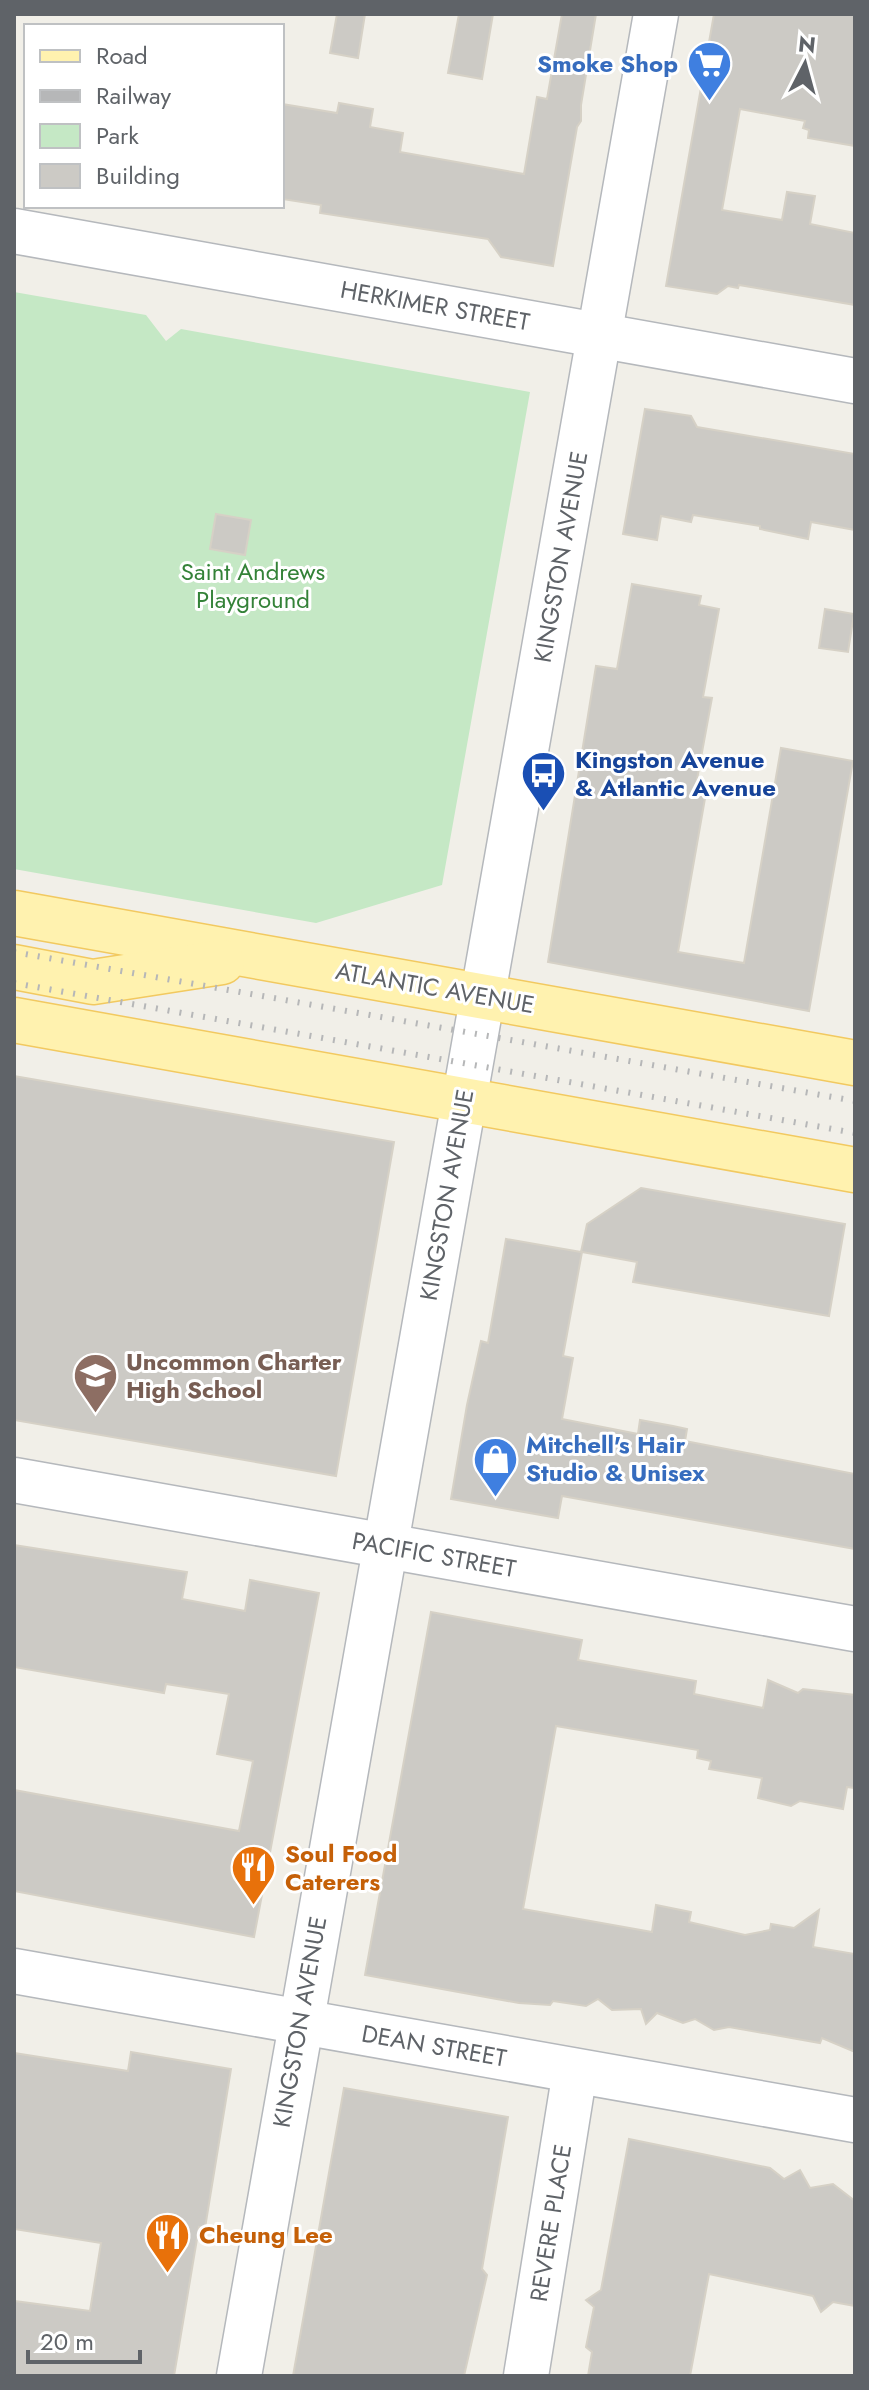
<svg xmlns="http://www.w3.org/2000/svg" width="869" height="2390" viewBox="0 0 869 2390" font-family="Jost,sans-serif">
<rect width="100%" height="100%" fill="#f1efe8"/>
<path fill="#c5e8c5" d="M14 292 146 315 166 341 181 329 530 392 442 885 316 923 14 869Z"/>
<g fill="#cccac5" stroke="#d6d1c6" stroke-width="2">
<path d="M337 14H365L358 58 330 53Z"/>
<path d="M459 14H493L482 79 448 73Z"/>
<path d="M562 14H596L581 105V121L577 127 553 266 501 257 488 239 320 213 321 205 282 199V104L337 113 339 103 373 109 370 127 403 133 400 152 524 174 537 97 547 99Z"/>
<path d="M714 14H855V146L808 138 809 130 803 128 805 121 740 109 722 210 782 220 787 192 815 196 810 224 855 233V305L739 285 738 288 728 286 717 294 666 286Z"/>
<path d="M645 409 691 416 697 427 855 454V530L811 522 808 539 760 529V526L693 515 691 522 661 516 657 540 623 534Z"/>
<path d="M216 514 251 520 245 555 210 549Z"/>
<path d="M632 584 701 596 699 605 719 609 703 697 712 698 696 785 707 787 678 952 744 963 781 748 853 761 809 1011 548 962 596 666 617 669Z"/>
<path d="M825 609 854 614 848 652 819 648Z"/>
<path d="M14 1076 394 1142 336 1476 14 1420Z"/>
<path d="M641 1188 845 1224 829 1316 633 1282 637 1262 582 1252 563 1356 573 1358 562 1419 638 1434 640 1420 673 1426 687 1429 685 1441 855 1474V1549L562 1496 558 1518 451 1499 467 1405 481 1341 488 1343 506 1239 581 1252 587 1224Z"/>
<path d="M14 1545 187 1572 182 1599 245 1611 250 1580 319 1593 254 1937 14 1891V1790L239 1831 253 1761 217 1754 229 1694 166 1684 164 1693 14 1667Z"/>
<path d="M431 1612 582 1640 578 1660 696 1681 694 1694 763 1708 768 1680 798 1693 803 1689 855 1695V1788L847 1787 843 1809 800 1801 791 1806 758 1798 762 1778 709 1769 711 1761 697 1758 698 1750 556 1726 523 1909 652 1932 656 1905 691 1912 689 1922 745 1935 770 1930 771 1924 794 1928 819 1910 813 1947 855 1954V2052L822 2038 820 2043 729 2027 714 2030 695 2019 683 2023 657 2013 646 2024 641 2009 612 2010 598 1999 586 2006 553 2001 550 2005 519 2003 365 1975Z"/>
<path d="M131 2052 231 2069 205 2228 199 2227 174 2376H14V2301L90 2311 101 2243 14 2229V2053L128 2071Z"/>
<path d="M344 2088 508 2117 482 2269 487 2275 464 2376H293Z"/>
<path d="M629 2139 770 2168 784 2179 800 2170 810 2188 833 2184 855 2201V2306L833 2302 821 2312 813 2296 709 2274 690 2376H588L592 2352 586 2347 594 2307 586 2300 601 2290Z"/>
</g>
<g fill="none" stroke-linecap="round" stroke-linejoin="round">
<defs>
<g id="minor">
<path d="M14 231 855 381"/>
<path d="M14 1480 855 1629"/>
<path d="M14 1971 855 2120"/>
<path d="M239 2376 656 14"/>
<path d="M526 2376 575 2071"/>
</g>
<g id="major">
<path d="M14 913 855 1063"/>
<path d="M14 967 93 982 222 962"/>
<path d="M14 1020 855 1170"/>
</g>
</defs>
<use href="#minor" stroke="#b5b8bc" stroke-width="47"/>
<use href="#major" stroke="#f2c960" stroke-width="47"/>
<use href="#minor" stroke="#fff" stroke-width="44"/>
<use href="#major" stroke="#fff2af" stroke-width="44"/>
<g stroke="#b6b7b8" stroke-width="6" stroke-dasharray="2 10" stroke-linecap="butt">
<path d="M14 952 855 1101"/>
<path d="M14 983 855 1133"/>
</g>
</g>
<defs>
<symbol id="supermarket-pin" viewBox="-11 -11 22 30"><path d="M0 17L-7.5 6A9.5 9.5 0 1 1 7.5 6Z" fill="#3f7fe0" stroke="#fff"/><path d="M-6-5.5h2.5l.6 2H6L4.5 2H-2.5L-4.4-4H-6ZM-1.5 3.2a1.3 1.3 0 1 0 .1 0ZM3 3.2a1.3 1.3 0 1 0 .1 0Z" fill="#fff"/></symbol>
<symbol id="bus-pin" viewBox="-11 -11 22 30"><path d="M0 17L-7.5 6A9.5 9.5 0 1 1 7.5 6Z" fill="#1a4fb4" stroke="#fff"/><path d="M-5-6H5V4H4V6H2V4H-2V6H-4V4H-5ZM-3.5-4V0h7V-4ZM-3.5 1.2v1.5H-2V1.2ZM2 1.2v1.5H3.5V1.2Z" fill="#fff"/></symbol>
<symbol id="school-pin" viewBox="-11 -11 22 30"><path d="M0 17L-7.5 6A9.5 9.5 0 1 1 7.5 6Z" fill="#8d6e63" stroke="#fff"/><path d="M0-5L7-2L0 1L-7-2ZM-4 1L0 2.5L4 1V4Q0 6-4 4Z" fill="#fff"/></symbol>
<symbol id="shop-pin" viewBox="-11 -11 22 30"><path d="M0 17L-7.5 6A9.5 9.5 0 1 1 7.5 6Z" fill="#3f7fe0" stroke="#fff"/><path d="M-5-2.5h2.3a2.7 3.5 0 0 1 5.4 0H5L5.5 6h-11ZM-1.5-2.5h3a1.5 2.3 0 0 0-3 0Z" fill="#fff"/></symbol>
<symbol id="restaurant-pin" viewBox="-11 -11 22 30"><path d="M0 17L-7.5 6A9.5 9.5 0 1 1 7.5 6Z" fill="#e8710a" stroke="#fff"/><path d="M-5-6h1v4h1v-4h1v4h1v-4h1v5L-1.5 .5V6h-2V.5L-5-1ZM5-6V6H3V1.5H1.5Q1.5-4 5-6Z" fill="#fff"/></symbol>
</defs>
<g fill-rule="evenodd">
<use href="#supermarket-pin" x="684" y="38" width="51" height="69"/>
<use href="#bus-pin" x="518" y="748" width="51" height="69"/>
<use href="#school-pin" x="70" y="1350" width="51" height="69"/>
<use href="#shop-pin" x="470" y="1434" width="51" height="69"/>
<use href="#restaurant-pin" x="228" y="1842" width="51" height="69"/>
<use href="#restaurant-pin" x="142" y="2210" width="51" height="69"/>
</g>
<g text-anchor="middle" stroke-width="6" stroke-linejoin="round" paint-order="stroke">
<g font-size="24" font-weight="bold" fill="#366cbe" stroke="#fff" text-anchor="end">
<text x="678" y="72">Smoke Shop</text>
<text x="526" y="1453" text-anchor="start">Mitchell's Hair<tspan x="526" dy="28">Studio &amp; Unisex</tspan></text>
</g>
<g font-size="24" fill="#5f6368" stroke="#fff">
<text transform="translate(435 306) rotate(10)" y="8">HERKIMER STREET</text>
<text transform="translate(561 557) rotate(-80)" y="8">KINGSTON AVENUE</text>
<text transform="translate(435 988) rotate(10)" y="8">ATLANTIC AVENUE</text>
<text transform="translate(447 1195) rotate(-80)" y="8">KINGSTON AVENUE</text>
<text transform="translate(434 1555) rotate(10)" y="8">PACIFIC STREET</text>
<text transform="translate(300 2022) rotate(-80)" y="8">KINGSTON AVENUE</text>
<text transform="translate(434 2046) rotate(10)" y="8">DEAN STREET</text>
<text transform="translate(551 2223) rotate(-81)" y="8">REVERE PLACE</text>
</g>
<g font-size="24" fill="#348238" stroke="#fff">
<text x="253" y="580">Saint Andrews<tspan x="253" dy="28">Playground</tspan></text>
</g>
<g font-size="24" font-weight="bold" fill="#164399" stroke="#fff" text-anchor="start">
<text x="575" y="768">Kingston Avenue<tspan x="575" dy="28">&amp; Atlantic Avenue</tspan></text>
</g>
<g font-size="24" font-weight="bold" fill="#785e54" stroke="#fff" text-anchor="start">
<text x="126" y="1370">Uncommon Charter<tspan x="126" dy="28">High School</tspan></text>
</g>
<g font-size="24" font-weight="bold" fill="#c56008" stroke="#fff" text-anchor="start">
<text x="285" y="1862">Soul Food<tspan x="285" dy="28">Caterers</tspan></text>
<text x="199" y="2243">Cheung Lee</text>
</g>
</g>
<rect width="869" height="2390" fill="none" stroke="#5f6368" stroke-width="32"/>
<rect x="24" y="24" width="260" height="184" fill="#ffffff" stroke="#bfc1c3" stroke-width="2"/>
<rect x="40" y="50" width="40" height="12" fill="#fff2af" stroke="#bfc1c3" stroke-width="2"/>
<text x="96" y="64" font-size="24" fill="#5f6368">Road</text>
<rect x="40" y="90" width="40" height="12" fill="#b6b7b8" stroke="#bfc1c3" stroke-width="2"/>
<text x="96" y="104" font-size="24" fill="#5f6368">Railway</text>
<rect x="40" y="124" width="40" height="24" fill="#c5e8c5" stroke="#bfc1c3" stroke-width="2"/>
<text x="96" y="144" font-size="24" fill="#5f6368">Park</text>
<rect x="40" y="164" width="40" height="24" fill="#cccac5" stroke="#bfc1c3" stroke-width="2"/>
<text x="96" y="184" font-size="24" fill="#5f6368">Building</text>
<g transform="translate(805 64) rotate(6)" stroke="#ffffff" stroke-width="6" paint-order="stroke">
<path d="M0-6L14 30L0 20L-14 30Z" fill="#5f6368"/>
<text y="-12" font-size="22" font-weight="bold" text-anchor="middle" fill="#5f6368">N</text>
</g>
<path d="M28 2350v12h112v-12" fill="none" stroke="#5f6368" stroke-width="4"/>
<text x="40" y="2350" font-size="24" fill="#5f6368" stroke="#ffffff" stroke-width="6" paint-order="stroke">20 m</text>
</svg>
